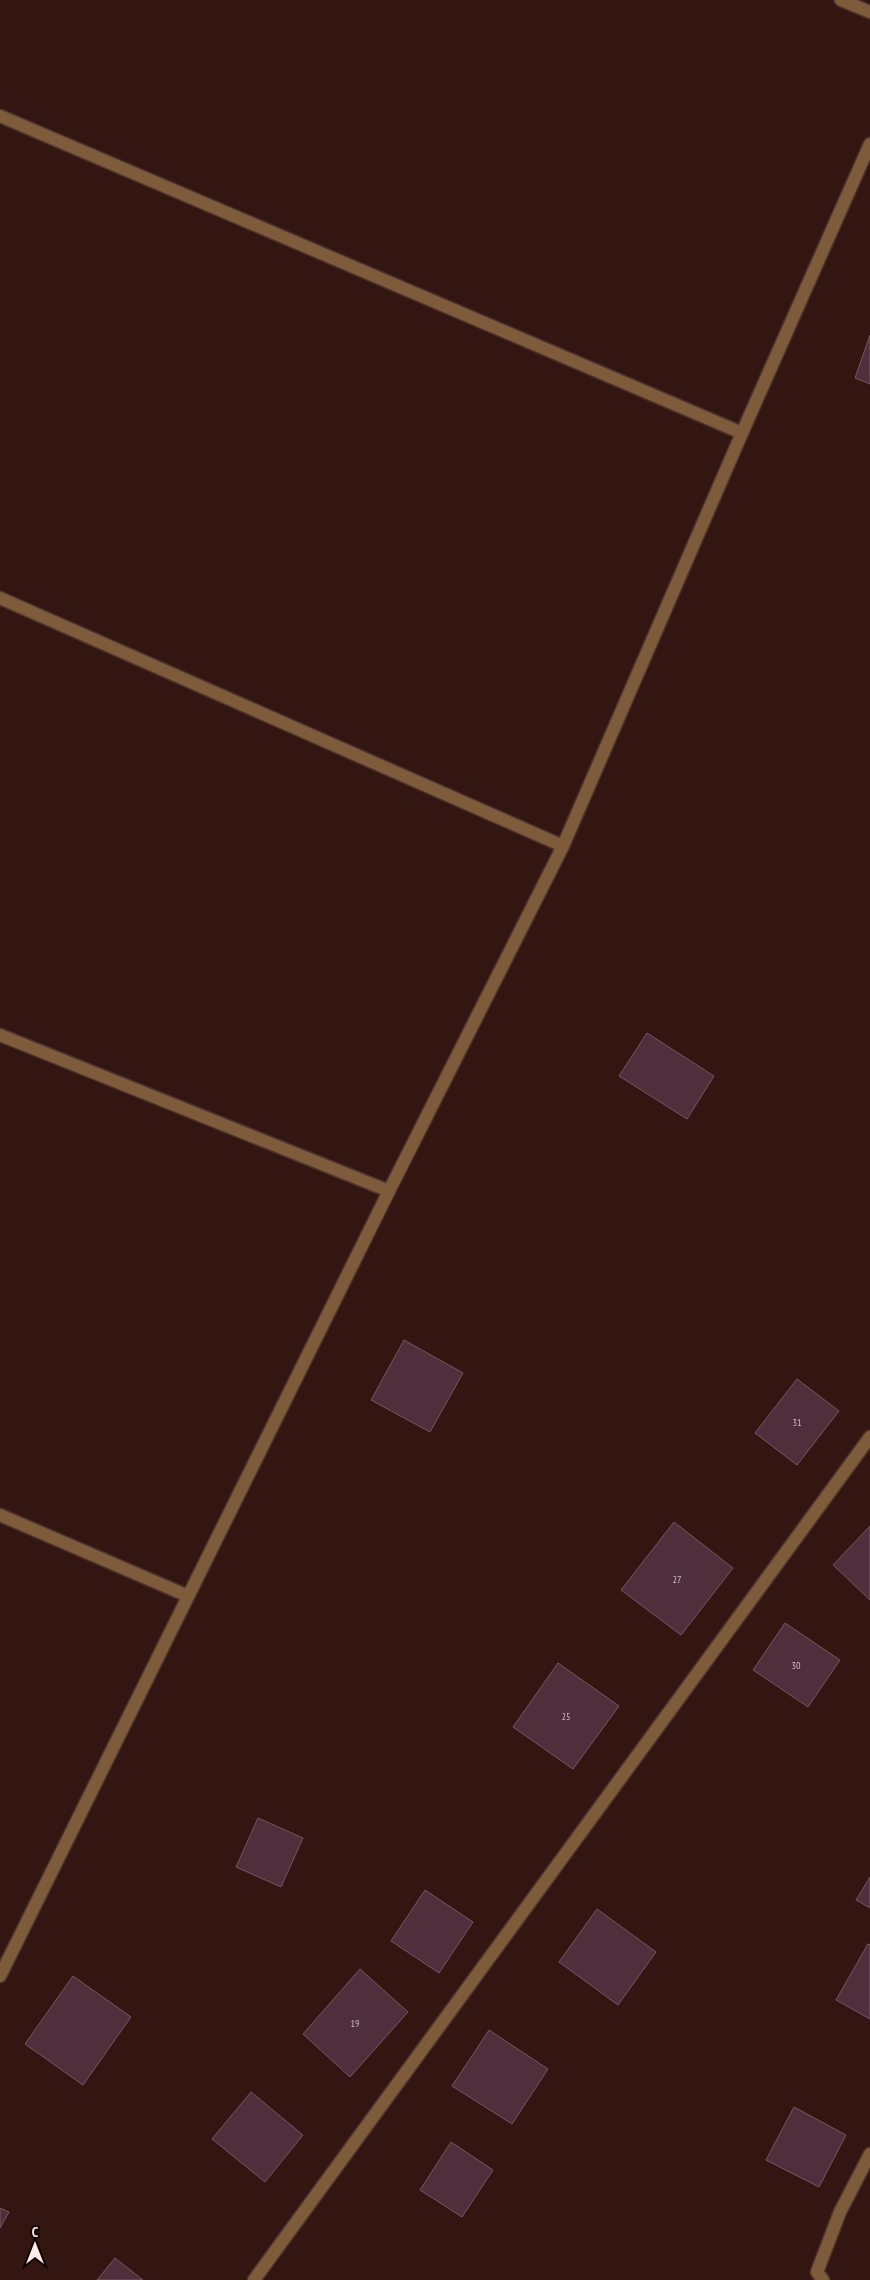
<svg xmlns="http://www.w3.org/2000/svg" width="870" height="2280" viewBox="0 0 870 2280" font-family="'PT Sans Narrow',sans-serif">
<rect width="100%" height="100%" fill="#331611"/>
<g fill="#4e2f3b" stroke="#785662">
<path d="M870 335V384L855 378Z"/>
<path d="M647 1033 714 1076 687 1119 619 1076Z"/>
<path d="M404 1340 463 1373 430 1432 371 1400Z"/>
<path d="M797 1379 839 1411 797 1465 755 1433Z"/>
<path d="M674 1522 733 1568 681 1635 621 1590Z"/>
<path d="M870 1526V1600L833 1565Z"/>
<path d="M785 1623 840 1660 808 1707 753 1670Z"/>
<path d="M558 1663 619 1706 573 1769 513 1727Z"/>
<path d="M258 1818 303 1838 281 1887 236 1867Z"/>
<path d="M870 1877V1908L856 1900Z"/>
<path d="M425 1890 473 1922 439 1973 391 1941Z"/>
<path d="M597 1909 656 1952 618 2005 559 1962Z"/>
<path d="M868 1944 870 1945V2019L836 2000Z"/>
<path d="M360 1969 408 2012 350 2077 303 2034Z"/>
<path d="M73 1976 131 2017 83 2085 25 2044Z"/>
<path d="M489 2030 548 2069 512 2124 452 2086Z"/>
<path d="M251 2092 303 2135 265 2182 212 2139Z"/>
<path d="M794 2107 846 2135 819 2187 766 2160Z"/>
<path d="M451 2142 493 2170 462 2217 420 2190Z"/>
<path d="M0 2208 9 2212 0 2228Z"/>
<path d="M115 2258 143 2280H97Z"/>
</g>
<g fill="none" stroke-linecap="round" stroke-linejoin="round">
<defs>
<g id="service">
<path d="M841 0 870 12"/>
<path d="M0 116 742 433"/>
<path d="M0 598 563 846"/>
<path d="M0 1035 389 1191"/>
<path d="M0 1515 188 1596"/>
<path d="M0 1976 389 1191 563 846 742 433 870 144"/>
<path d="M823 2280 817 2272 840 2212 870 2154"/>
</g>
<path id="minor" d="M254 2280 870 1437"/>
</defs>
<use href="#service" stroke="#4f342f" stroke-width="15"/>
<use href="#minor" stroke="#4f342f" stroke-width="15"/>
<use href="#service" stroke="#7e5b3a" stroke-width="12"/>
<use href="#minor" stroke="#7e5b3a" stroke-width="12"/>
</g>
<g text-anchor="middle" stroke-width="5" stroke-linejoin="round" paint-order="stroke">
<g font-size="10" fill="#d1bdbe">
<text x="797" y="1426">31</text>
<text x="677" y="1583">27</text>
<text x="796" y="1669">30</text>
<text x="566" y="1720">25</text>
<text x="355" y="2027">19</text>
</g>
</g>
<g transform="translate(35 2245)" stroke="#120604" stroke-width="4" paint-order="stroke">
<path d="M0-4L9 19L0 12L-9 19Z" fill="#fdece9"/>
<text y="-8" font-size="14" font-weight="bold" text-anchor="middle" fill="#fdece9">С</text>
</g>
</svg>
